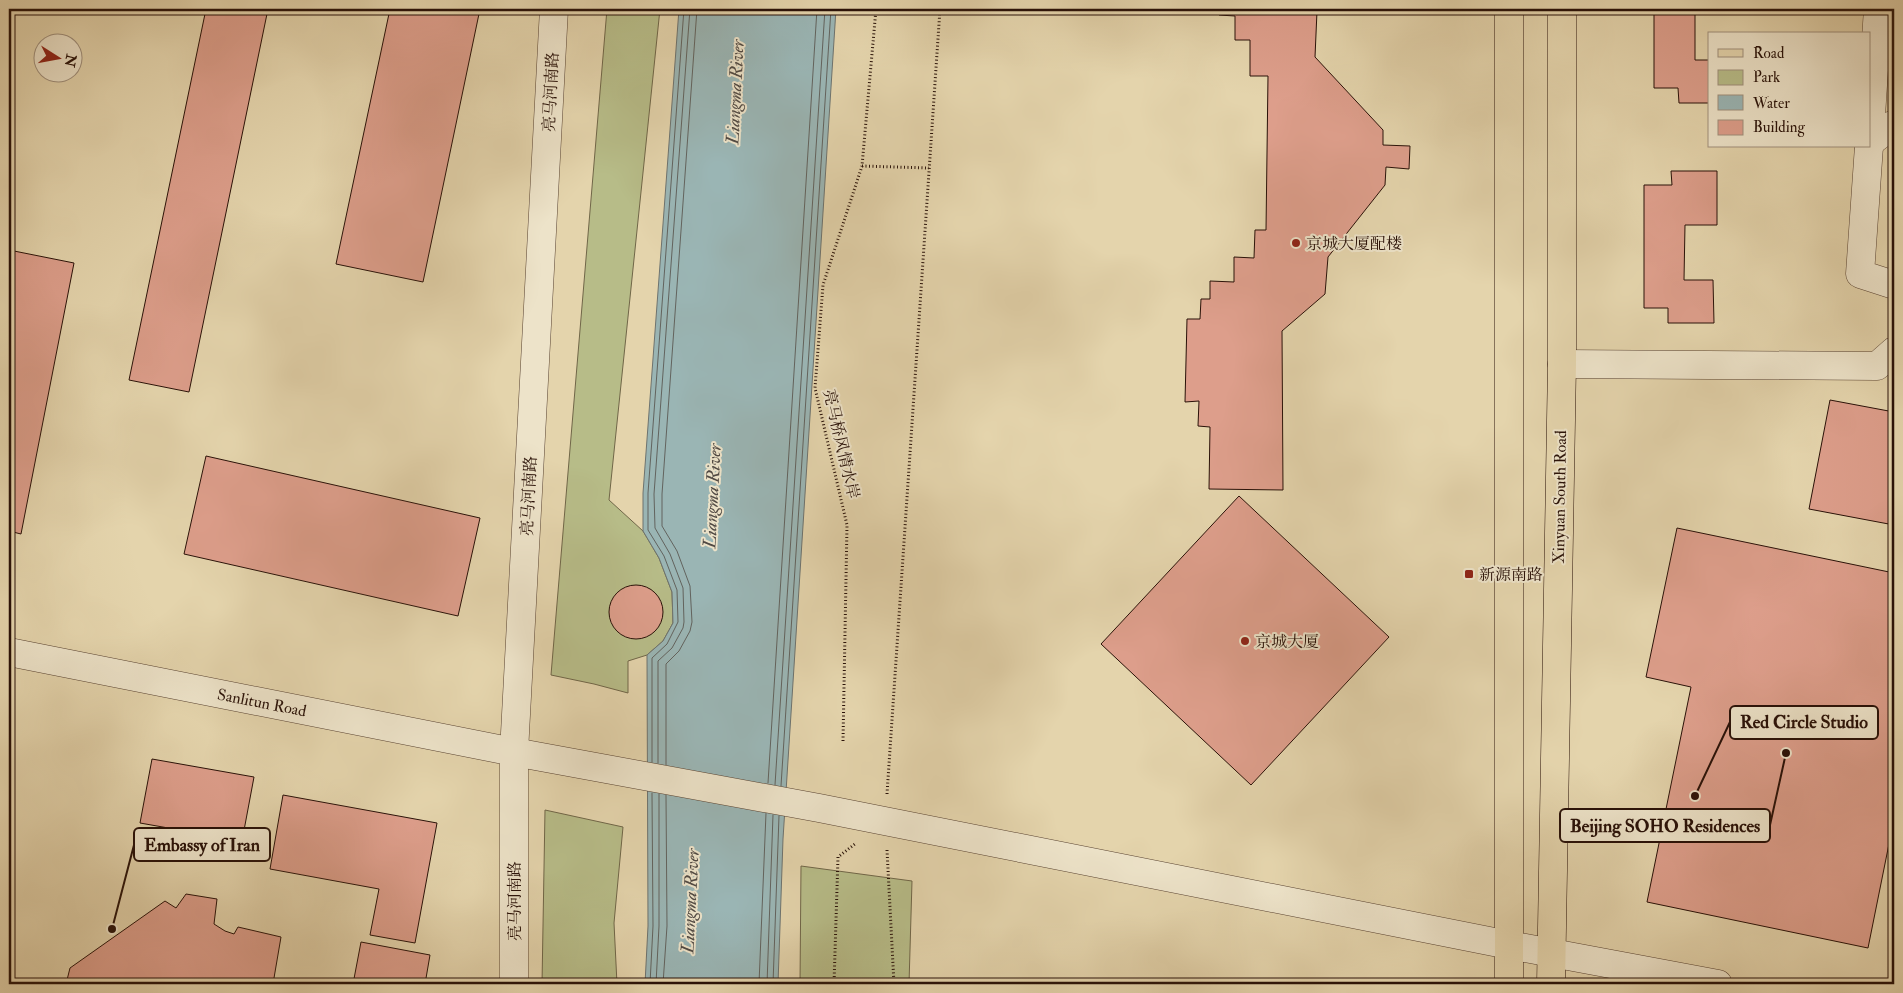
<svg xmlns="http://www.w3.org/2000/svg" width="1903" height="993" viewBox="0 0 1903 993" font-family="'IM FELL Double Pica','Noto Serif SC',serif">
<rect width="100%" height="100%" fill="#e4d4ac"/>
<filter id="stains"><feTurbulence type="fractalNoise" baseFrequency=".004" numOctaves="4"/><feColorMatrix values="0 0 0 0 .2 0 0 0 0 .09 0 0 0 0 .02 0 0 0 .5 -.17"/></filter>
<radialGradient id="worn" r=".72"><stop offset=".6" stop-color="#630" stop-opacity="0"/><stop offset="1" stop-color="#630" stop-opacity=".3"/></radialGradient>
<g fill="#b7bc88" stroke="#706648">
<path d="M607 9H660L609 500 643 531 659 558 672 592 673 623 663 641 647 655 628 661V693L594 684 551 675Z"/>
<path d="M545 810 623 827 614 923 617 984H542Z"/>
<path d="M801 866 912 881 909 984H800Z"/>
</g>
<path fill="#9ab5b4" stroke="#6d736f" d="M679 9H836L783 839 778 984H645L648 926 647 655 663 641 673 623 672 592 659 558 643 531V493Z"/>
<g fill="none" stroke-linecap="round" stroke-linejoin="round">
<g stroke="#62635e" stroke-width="1">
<path d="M652 762V658L667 644 678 622 677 590 664 556 648 530V493L684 9"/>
<path d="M658 763V661L672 648 683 628 684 622 683 588 670 554 655 528 654 494 690 9"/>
<path d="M666 765V664L679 651 690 631 692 622 690 586 677 551 662 526V494L697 9"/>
<path d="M768 783 817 9"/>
<path d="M775 785 825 9"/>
<path d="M781 786 831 9"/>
<path d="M650 984 653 926 652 793"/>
<path d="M656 984 659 926V794"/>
<path d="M663 984 667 926 666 795"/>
<path d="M759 984 766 813"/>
<path d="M767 984 773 815"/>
<path d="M773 984 779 816"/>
</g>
</g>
<g fill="#dd9e8b" stroke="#291108">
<path d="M206 9H268L189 392 129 380Z"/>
<path d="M390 9H480L423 282 336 264Z"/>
<path d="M1219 9H1315L1317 11 1315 57 1383 130V145L1410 146 1409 169 1386 167 1385 185 1328 257 1325 294 1282 331 1283 490 1209 489 1210 427 1198 426 1199 401 1185 402 1187 319H1200L1201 299H1210V281L1234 282V257L1254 258 1255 230H1266L1268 76H1250V40H1235V16L1219 15Z"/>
<path d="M1654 9H1695V60H1709V103H1679L1678 88H1654Z"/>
<path d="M1671 171H1717V225H1685L1684 280H1713L1714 323H1668V308H1644V185H1672Z"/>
<path d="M9 250 74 263 21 534 9 531Z"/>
<path d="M1830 400 1894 412V525L1809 509Z"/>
<path d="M206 456 480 518 458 616 184 554Z"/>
<path d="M1239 496 1389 637 1251 785 1101 644Z"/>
<path d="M1677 528 1894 573V819L1868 948 1647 902 1691 687 1646 677Z"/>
<circle cx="636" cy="612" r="27"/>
<path d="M152 759 254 777 242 841 140 823Z"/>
<path d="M283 795 437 823 415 943 370 935 379 889 270 869Z"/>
<path d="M186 894 217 899 214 924 225 931 234 934 238 927 281 937 274 978 268 984H66L70 968 165 901 176 908Z"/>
<path d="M361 942 430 955 425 984H353Z"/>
</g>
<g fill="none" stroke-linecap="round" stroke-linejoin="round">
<defs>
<g id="minor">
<path d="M1869 143 1894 124"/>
<path d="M1869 146 1860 274 1894 285"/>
<path d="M1869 146 1878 9"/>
<path d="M1562 364 1877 366 1894 351"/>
<path d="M9 652 514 752 819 808 1509 945 1718 984"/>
<path d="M514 984V752L554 9"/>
</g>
<g id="major">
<path d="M1509 984V9"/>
<path d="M1551 984 1562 364V9"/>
</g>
</defs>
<use href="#minor" stroke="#584231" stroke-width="29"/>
<use href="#major" stroke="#291108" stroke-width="29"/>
<g stroke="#291108" stroke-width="3" stroke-dasharray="1 2.5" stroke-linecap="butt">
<path d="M862 166 929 168"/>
<path d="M843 741 847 525 815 388 823 285 862 166 876 9"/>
<path d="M887 794 940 9"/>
<path d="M887 850 894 984"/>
<path d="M834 984 838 857 855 844"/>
</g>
<use href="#minor" stroke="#ede3c9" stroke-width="28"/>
<use href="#major" stroke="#e4d4ac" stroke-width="28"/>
</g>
<g fill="#8f2418" stroke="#ede3c9" stroke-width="2">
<circle cx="1296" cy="243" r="5"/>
<rect x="1464" y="569" width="10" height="10" rx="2.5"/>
<circle cx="1245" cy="641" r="5"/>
</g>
<g text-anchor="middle" stroke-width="4" stroke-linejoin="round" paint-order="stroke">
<g font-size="16" fill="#291108" stroke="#ede3c9">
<text transform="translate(550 92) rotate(-87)" y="6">亮马河南路</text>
<text transform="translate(842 444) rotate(77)" y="6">亮马桥风情水岸</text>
<text transform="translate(528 496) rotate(-87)" y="6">亮马河南路</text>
<text transform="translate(1559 497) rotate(-89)" y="6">Xinyuan South Road</text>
<text transform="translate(262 702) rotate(11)" y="6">Sanlitun Road</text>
<text transform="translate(514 901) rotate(-90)" y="6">亮马河南路</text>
</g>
<g font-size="16" fill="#291108" stroke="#ede3c9" text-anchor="start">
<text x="1306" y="249">京城大厦配楼</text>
<text x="1479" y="580">新源南路</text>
<text x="1255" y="647">京城大厦</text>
</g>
<g font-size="18" font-style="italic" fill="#514a44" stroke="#ede3c9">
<text transform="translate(735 92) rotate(-87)" y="6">Liangma River</text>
<text transform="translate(712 496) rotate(-87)" y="6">Liangma River</text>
<text transform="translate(690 901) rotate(-87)" y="6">Liangma River</text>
</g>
</g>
<path fill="none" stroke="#291108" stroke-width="2" d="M1695 796L1730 722M1786 753L1770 825M112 929L134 845"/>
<g fill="#291108" stroke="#ede3c9" stroke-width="2">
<circle cx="1695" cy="796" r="5"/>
<circle cx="1786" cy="753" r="5"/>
<circle cx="112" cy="929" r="5"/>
</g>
<g fill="#ede3c9" stroke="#291108" stroke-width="2">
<rect x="1730" y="706" width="148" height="33" rx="5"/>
<rect x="1560" y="809" width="210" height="33" rx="5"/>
<rect x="134" y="828" width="136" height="33" rx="5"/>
</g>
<g font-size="18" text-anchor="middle" font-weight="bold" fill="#291108">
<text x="1804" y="728">Red Circle Studio</text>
<text x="1665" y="832">Beijing SOHO Residences</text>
<text x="202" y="851">Embassy of Iran</text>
</g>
<rect width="1903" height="993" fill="none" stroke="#e4d4ac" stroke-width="30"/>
<rect x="10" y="10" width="1883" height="973" fill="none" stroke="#291108" stroke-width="2.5"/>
<rect x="15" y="15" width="1873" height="963" fill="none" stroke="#291108"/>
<rect x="1708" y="32" width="162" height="115" fill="#ede3c9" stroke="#9f8f7c"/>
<rect x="1718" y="49" width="25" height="8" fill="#e4d4ac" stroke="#9f8f7c"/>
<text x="1753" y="58" font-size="15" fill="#291108">Road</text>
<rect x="1718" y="70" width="25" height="15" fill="#b7bc88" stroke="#9f8f7c"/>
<text x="1753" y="82" font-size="15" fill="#291108">Park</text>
<rect x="1718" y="95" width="25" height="15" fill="#9ab5b4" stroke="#9f8f7c"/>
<text x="1753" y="108" font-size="15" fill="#291108">Water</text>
<rect x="1718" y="120" width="25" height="15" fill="#dd9e8b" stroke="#9f8f7c"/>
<text x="1753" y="132" font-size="15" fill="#291108">Building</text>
<g transform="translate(58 58) rotate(101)"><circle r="24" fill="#ede3c9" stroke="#9f8f7c"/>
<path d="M0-4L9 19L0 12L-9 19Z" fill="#8f2418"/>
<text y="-8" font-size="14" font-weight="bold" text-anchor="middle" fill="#291108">N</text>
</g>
<rect width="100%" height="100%" filter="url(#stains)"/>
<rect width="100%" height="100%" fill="url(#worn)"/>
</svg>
